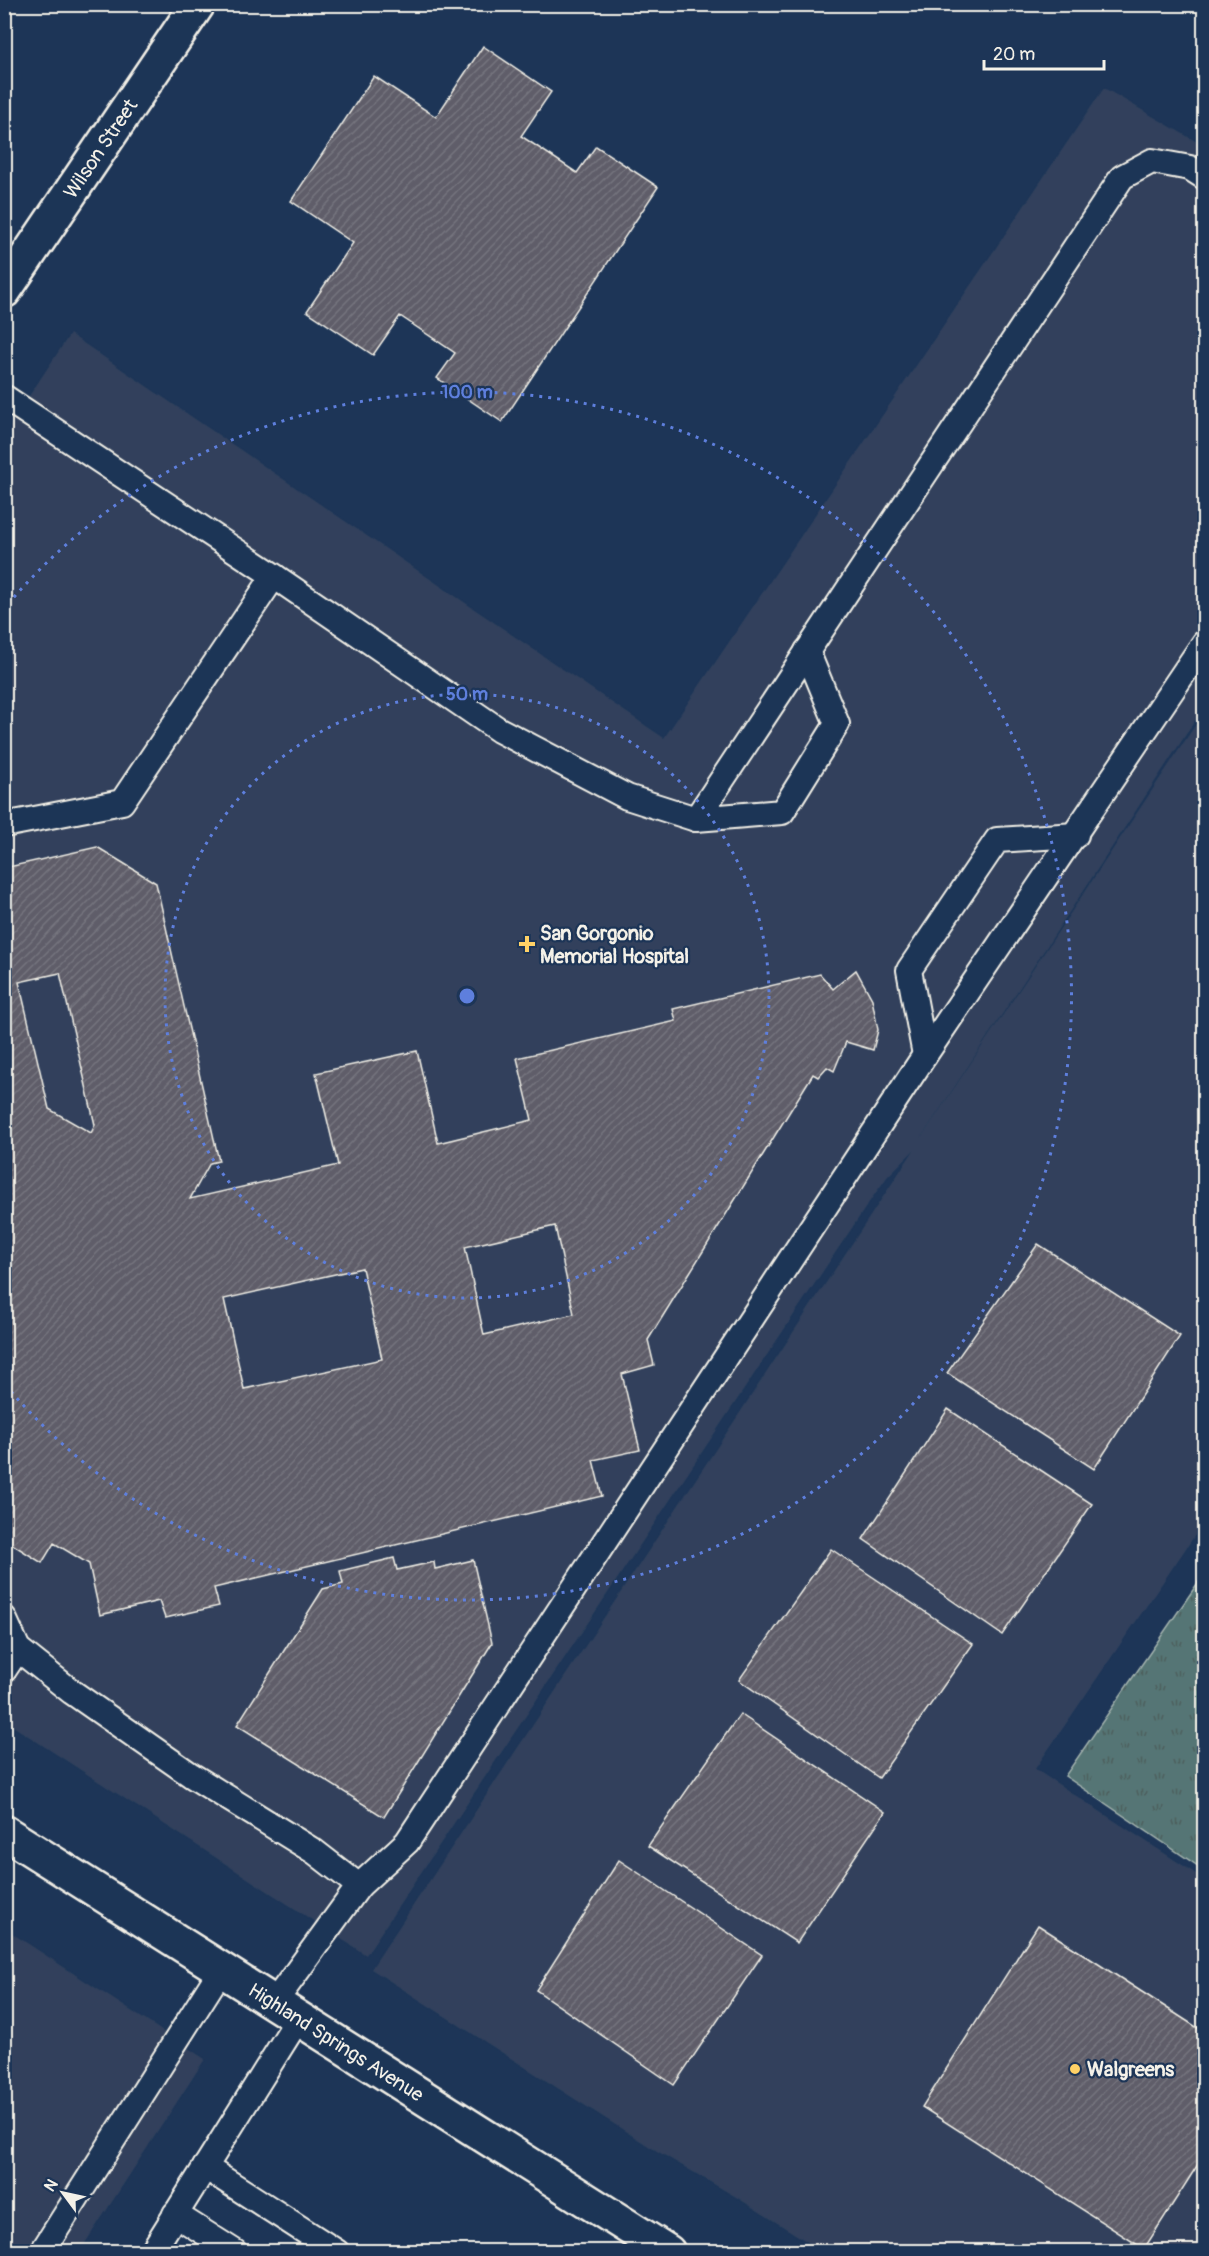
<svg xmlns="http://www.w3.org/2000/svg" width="1209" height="2256" viewBox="0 0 1209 2256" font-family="Pangolin,sans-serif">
<defs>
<pattern id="grass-tufts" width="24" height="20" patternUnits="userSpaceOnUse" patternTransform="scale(1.5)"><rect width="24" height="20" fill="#547574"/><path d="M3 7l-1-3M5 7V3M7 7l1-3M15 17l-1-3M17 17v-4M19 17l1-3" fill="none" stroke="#4e5e5d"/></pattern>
<pattern id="building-hatch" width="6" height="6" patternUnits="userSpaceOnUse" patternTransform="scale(1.5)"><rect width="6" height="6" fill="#5e5d69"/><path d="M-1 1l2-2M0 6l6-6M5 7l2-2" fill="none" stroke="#76757e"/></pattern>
</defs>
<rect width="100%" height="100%" fill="#1d3557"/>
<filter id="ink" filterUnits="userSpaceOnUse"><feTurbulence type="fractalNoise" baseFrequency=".0167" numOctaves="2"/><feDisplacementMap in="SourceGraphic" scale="12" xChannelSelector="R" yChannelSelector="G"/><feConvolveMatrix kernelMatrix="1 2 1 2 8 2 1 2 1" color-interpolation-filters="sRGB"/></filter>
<g filter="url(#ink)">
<g fill="#30415c">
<path d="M1104 88 1204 146V707L919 1141 1204 712V1522L1035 1769 1204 1879V2251H822L736 2197 650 2147 371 1969 914 1150 888 1176 872 1198 366 1955 5 1721 4 434 70 334 664 738Z"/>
<path d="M4 1928 205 2059 80 2251H5Z"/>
</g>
<path fill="url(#grass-tufts)" stroke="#a4b3ae" stroke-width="1.5" d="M1204 1574V1870L1065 1776Z"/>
<g fill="url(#building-hatch)" stroke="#f4f1e8" stroke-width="1.5" fill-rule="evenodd">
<path d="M483 46 551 92 521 136 577 173 596 146 658 187 502 422 437 378 455 353 400 316 373 355 307 311 353 243 291 201 374 76 436 117Z"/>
<path d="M97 847 156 883 219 1161 210 1163 190 1199 338 1165 316 1073 417 1051 438 1143 532 1120 517 1058 676 1021 673 1009 820 974 833 989 856 970 872 999 878 1030 873 1050 846 1042 834 1071 827 1067 818 1077 813 1074 648 1340 654 1365 622 1374 640 1450 593 1460 602 1496 214 1588 219 1606 165 1618 159 1601 100 1615 89 1564 54 1543 42 1563 4 1539V1287L12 1275 4 1271V868ZM60 973 95 1125 91 1133 49 1109 19 982ZM555 1226 574 1314 484 1335 465 1247ZM362 1268 382 1359 244 1389 224 1299Z"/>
<path d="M1038 1244 1180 1336 1094 1469 947 1373Z"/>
<path d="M948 1409 1092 1504 1002 1635 863 1539Z"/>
<path d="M831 1549 973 1644 879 1778 739 1680Z"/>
<path d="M394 1558 397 1570 434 1562 435 1569 473 1560 492 1643 384 1817 237 1725 323 1589 343 1584 340 1571Z"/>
<path d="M740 1714 885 1812 797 1943 648 1846Z"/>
<path d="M619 1860 762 1955 674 2085 536 1990Z"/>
<path d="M1038 1925 1204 2032V2155L1144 2249 922 2107Z"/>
</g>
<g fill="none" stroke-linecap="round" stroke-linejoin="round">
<defs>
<g id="service">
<path d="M4 397 274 576 499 730 627 797 696 819 1122 177 1152 161 1190 168 1204 177"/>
<path d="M696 819 782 812 837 724 807 651"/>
<path d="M4 825 122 802 274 576"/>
<path d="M925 1055 909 970 997 840 1076 835"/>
<path d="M4 1618 18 1649 72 1692 191 1775 315 1852 359 1886"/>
<path d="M4 1670 18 1649"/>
<path d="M274 2003 359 1886 407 1842 925 1055 1204 643"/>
<path d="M205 2167 337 2252"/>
<path d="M175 2214 235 2252"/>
<path d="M42 2252 221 1970"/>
<path d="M152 2252 298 2019"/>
</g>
<g id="tertiary">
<path id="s1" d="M4 291 198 4"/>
</g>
<g id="secondary">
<path id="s2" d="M4 1832 668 2252"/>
</g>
</defs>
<use href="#service" stroke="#f4f1e8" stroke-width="28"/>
<use href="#tertiary" stroke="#f4f1e8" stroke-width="38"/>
<use href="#secondary" stroke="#f4f1e8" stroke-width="38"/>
<use href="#service" stroke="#1d3557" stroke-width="24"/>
<use href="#tertiary" stroke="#1d3557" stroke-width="33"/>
<use href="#secondary" stroke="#1d3557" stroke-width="33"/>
</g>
</g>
<g fill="none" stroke="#5e7fdd" stroke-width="3" stroke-dasharray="3 6">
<circle cx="467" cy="996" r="302"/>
<path d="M8 604A604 604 0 1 1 8 1388"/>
</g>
<g fill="#ffd166" stroke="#1d3557" stroke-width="2">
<path d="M524 935h6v6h6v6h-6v6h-6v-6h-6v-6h6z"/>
<circle cx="1075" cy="2069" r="6"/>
</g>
<g text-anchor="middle" stroke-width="4.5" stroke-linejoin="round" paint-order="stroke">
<g font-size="20" fill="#f4f1e8" stroke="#1d3557">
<text dy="7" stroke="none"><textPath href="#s1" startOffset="172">Wilson Street</textPath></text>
<text dy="7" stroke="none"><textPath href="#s2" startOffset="393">Highland Springs Avenue</textPath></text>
</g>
<g font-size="20" font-weight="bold" fill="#f4f1e8" stroke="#1d3557" text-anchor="start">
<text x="540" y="940">San Gorgonio<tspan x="540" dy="23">Memorial Hospital</tspan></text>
<text x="1087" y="2076">Walgreens</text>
</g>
</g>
<circle cx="467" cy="996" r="9" fill="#5e7fdd" stroke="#1d3557" stroke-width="3"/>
<g font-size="18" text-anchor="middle" font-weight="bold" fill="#5e7fdd" stroke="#1d3557" stroke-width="4.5" stroke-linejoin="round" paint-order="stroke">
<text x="467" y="398">100 m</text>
<text x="467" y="700">50 m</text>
</g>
<rect width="1209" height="2256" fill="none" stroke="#1d3557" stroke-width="24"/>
<rect x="12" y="12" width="1185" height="2232" fill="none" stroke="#f4f1e8" stroke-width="2" filter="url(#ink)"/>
<g transform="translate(63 2193) rotate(303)" stroke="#1d3557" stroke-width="4.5" paint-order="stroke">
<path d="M0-4.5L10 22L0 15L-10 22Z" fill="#f4f1e8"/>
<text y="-9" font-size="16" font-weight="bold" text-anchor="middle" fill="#f4f1e8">N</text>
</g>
<path d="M984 60v9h120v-9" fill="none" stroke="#f4f1e8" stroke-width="3"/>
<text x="993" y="60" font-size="18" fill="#f4f1e8" stroke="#1d3557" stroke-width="4.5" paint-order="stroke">20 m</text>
</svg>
